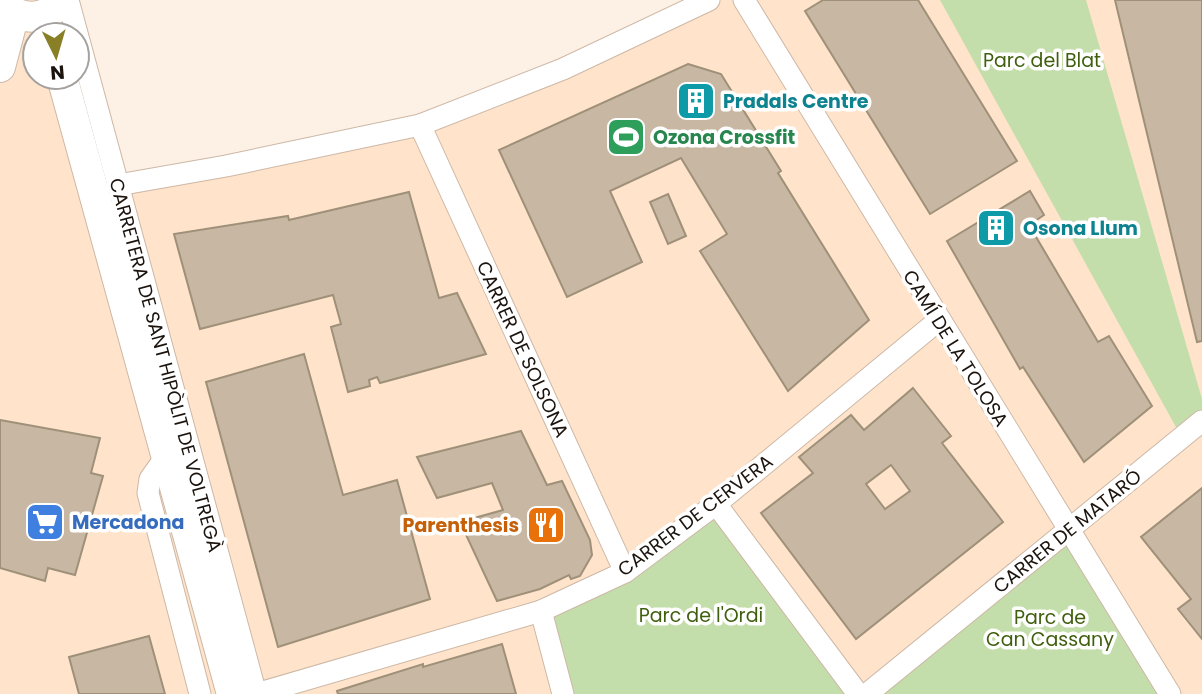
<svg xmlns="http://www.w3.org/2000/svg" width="1202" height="694" viewBox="0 0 1202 694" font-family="Poppins,sans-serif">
<rect width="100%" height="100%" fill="#fdf0e4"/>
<path fill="#ffe3ca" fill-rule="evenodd" d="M0 0H78L123 180 421 127 709 0H1202V694H0ZM35 35H77V77H35Z"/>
<g fill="#c4deab">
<path d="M940 0H1086L1202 399V421L1182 438Z"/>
<path d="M716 504 858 694H563L541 611Z"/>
<path d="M1069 532 1170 694H867Z"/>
</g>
<g fill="#c8b8a3" stroke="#9f907a" stroke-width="2" fill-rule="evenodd">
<path d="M823 0H918L1017 161 930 214 805 11Z"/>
<path d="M1115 0H1202V341L1197 342Z"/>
<path d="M688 64 721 74 781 171 778 173 869 320 788 391 700 251 727 234 681 158 610 191 642 262 567 297 499 150Z"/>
<path d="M1030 191 1044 215 1029 225 1098 342 1109 336 1152 406 1084 462 1023 367 1020 369 947 241Z"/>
<path d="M409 192 439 298 457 293 486 354 380 383 377 377 369 380 370 386 348 392 331 327 341 324 333 295 200 329 174 234 288 216 289 220Z"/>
<path d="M668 194 686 236 668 244 650 202Z"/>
<path d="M304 354 343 495 397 480 430 599 278 647 206 382Z"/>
<path d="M913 388 951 436 942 443 1003 522 856 639 761 513 813 473 799 457 851 415 864 430ZM891 465 910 491 885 509 866 484Z"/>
<path d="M0 420 100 438 91 473 103 476 75 575 48 568 45 581 0 568Z"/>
<path d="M521 431 547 485 562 481 590 540 592 555 580 576 571 579 569 575 540 589 497 601 460 522 503 510 492 483 437 498 417 457Z"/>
<path d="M1202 488V639L1178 609 1191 599 1141 537Z"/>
<path d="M149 636 165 694H79L69 657Z"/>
<path d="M502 644 516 694H338L337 691 423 664V667Z"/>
</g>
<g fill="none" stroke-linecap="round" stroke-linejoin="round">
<defs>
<g id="street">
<path d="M68 0 256 694"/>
<path d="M744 0 1170 694"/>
<path d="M420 125 625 572"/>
<path d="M118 185 226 166 420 125 563 69 709 0"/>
<path d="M167 455 150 479 148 493 200 694"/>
<path d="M716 504 858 694"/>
<path d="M541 611 563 694"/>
<path d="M256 694 541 611 625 572 716 504 939 320"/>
<path d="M867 694 1202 421"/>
</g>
<g id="secondary">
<path d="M0 1C18 22 46 22 63 0"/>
<path d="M0 67 14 14"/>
<path d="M62 77 232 694"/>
</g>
</defs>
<use href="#street" stroke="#cdb8a6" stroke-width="23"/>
<use href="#secondary" stroke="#cdb8a6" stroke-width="32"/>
<use href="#street" stroke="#fff" stroke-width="21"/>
<use href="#secondary" stroke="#fff" stroke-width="30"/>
</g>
<defs>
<symbol id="building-square" viewBox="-11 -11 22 22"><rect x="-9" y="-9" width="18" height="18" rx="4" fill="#0f9aa8" stroke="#fff"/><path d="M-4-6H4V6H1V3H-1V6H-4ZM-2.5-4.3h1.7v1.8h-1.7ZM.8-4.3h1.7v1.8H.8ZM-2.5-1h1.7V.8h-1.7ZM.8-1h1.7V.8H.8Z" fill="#fff"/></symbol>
<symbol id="stadium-square" viewBox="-11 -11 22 22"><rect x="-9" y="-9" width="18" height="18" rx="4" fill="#2e9e5b" stroke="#fff"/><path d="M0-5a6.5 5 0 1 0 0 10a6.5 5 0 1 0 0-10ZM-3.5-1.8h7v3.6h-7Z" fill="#fff"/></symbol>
<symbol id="supermarket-square" viewBox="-11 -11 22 22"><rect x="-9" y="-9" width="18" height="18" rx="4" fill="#3f7fe0" stroke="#fff"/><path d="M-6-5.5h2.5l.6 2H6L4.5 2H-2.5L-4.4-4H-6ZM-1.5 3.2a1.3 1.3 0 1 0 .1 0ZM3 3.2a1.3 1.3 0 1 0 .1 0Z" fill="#fff"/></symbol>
<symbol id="restaurant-square" viewBox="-11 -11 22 22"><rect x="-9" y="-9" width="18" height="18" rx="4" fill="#e8710a" stroke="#fff"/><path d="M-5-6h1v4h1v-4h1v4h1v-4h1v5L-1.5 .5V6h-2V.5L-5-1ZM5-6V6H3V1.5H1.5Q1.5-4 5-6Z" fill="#fff"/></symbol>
</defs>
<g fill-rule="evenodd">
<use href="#building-square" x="674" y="79" width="44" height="44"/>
<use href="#stadium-square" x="604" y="115" width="44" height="44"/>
<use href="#building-square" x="974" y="206" width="44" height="44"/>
<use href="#supermarket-square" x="23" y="500" width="44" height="44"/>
<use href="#restaurant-square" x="524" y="503" width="44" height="44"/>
</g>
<g text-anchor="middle" stroke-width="7" stroke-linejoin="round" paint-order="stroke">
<g font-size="19" fill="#3f5f0e" stroke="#fff">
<text x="1042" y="67">Parc del Blat</text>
<text x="701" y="622">Parc de l'Ordi</text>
<text x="1050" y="624">Parc de<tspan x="1050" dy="22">Can Cassany</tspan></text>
</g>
<g font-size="19" font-weight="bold" fill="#0d838f" stroke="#fff" text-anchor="start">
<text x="723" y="108">Pradals Centre</text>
<text x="1023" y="235">Osona Llum</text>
</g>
<g font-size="19" font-weight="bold" fill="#27864d" stroke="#fff" text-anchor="start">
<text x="653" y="144">Ozona Crossfit</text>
</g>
<g font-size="19" fill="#1b130d" stroke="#fff">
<text transform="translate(956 348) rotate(58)" y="7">CAMÍ DE LA TOLOSA</text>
<text transform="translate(523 349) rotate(65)" y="7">CARRER DE SOLSONA</text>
<text transform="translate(166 365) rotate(75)" y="7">CARRETERA DE SANT HIPÒLIT DE VOLTREGÀ</text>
<text transform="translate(695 515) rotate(-37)" y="7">CARRER DE CERVERA</text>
<text transform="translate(1067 531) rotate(-39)" y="7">CARRER DE MATARÓ</text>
</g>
<g font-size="19" font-weight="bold" fill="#366cbe" stroke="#fff" text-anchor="start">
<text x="72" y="529">Mercadona</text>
</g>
<g font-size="19" font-weight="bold" fill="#c56008" stroke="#fff" text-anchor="end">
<text x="519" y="532">Parenthesis</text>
</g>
</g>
<g transform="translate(56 56) rotate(175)"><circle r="33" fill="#ffffff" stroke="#a4a19e" stroke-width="2"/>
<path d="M0-5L12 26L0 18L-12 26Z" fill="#887f26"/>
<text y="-10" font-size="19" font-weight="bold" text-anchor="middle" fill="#1b130d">N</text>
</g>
</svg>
